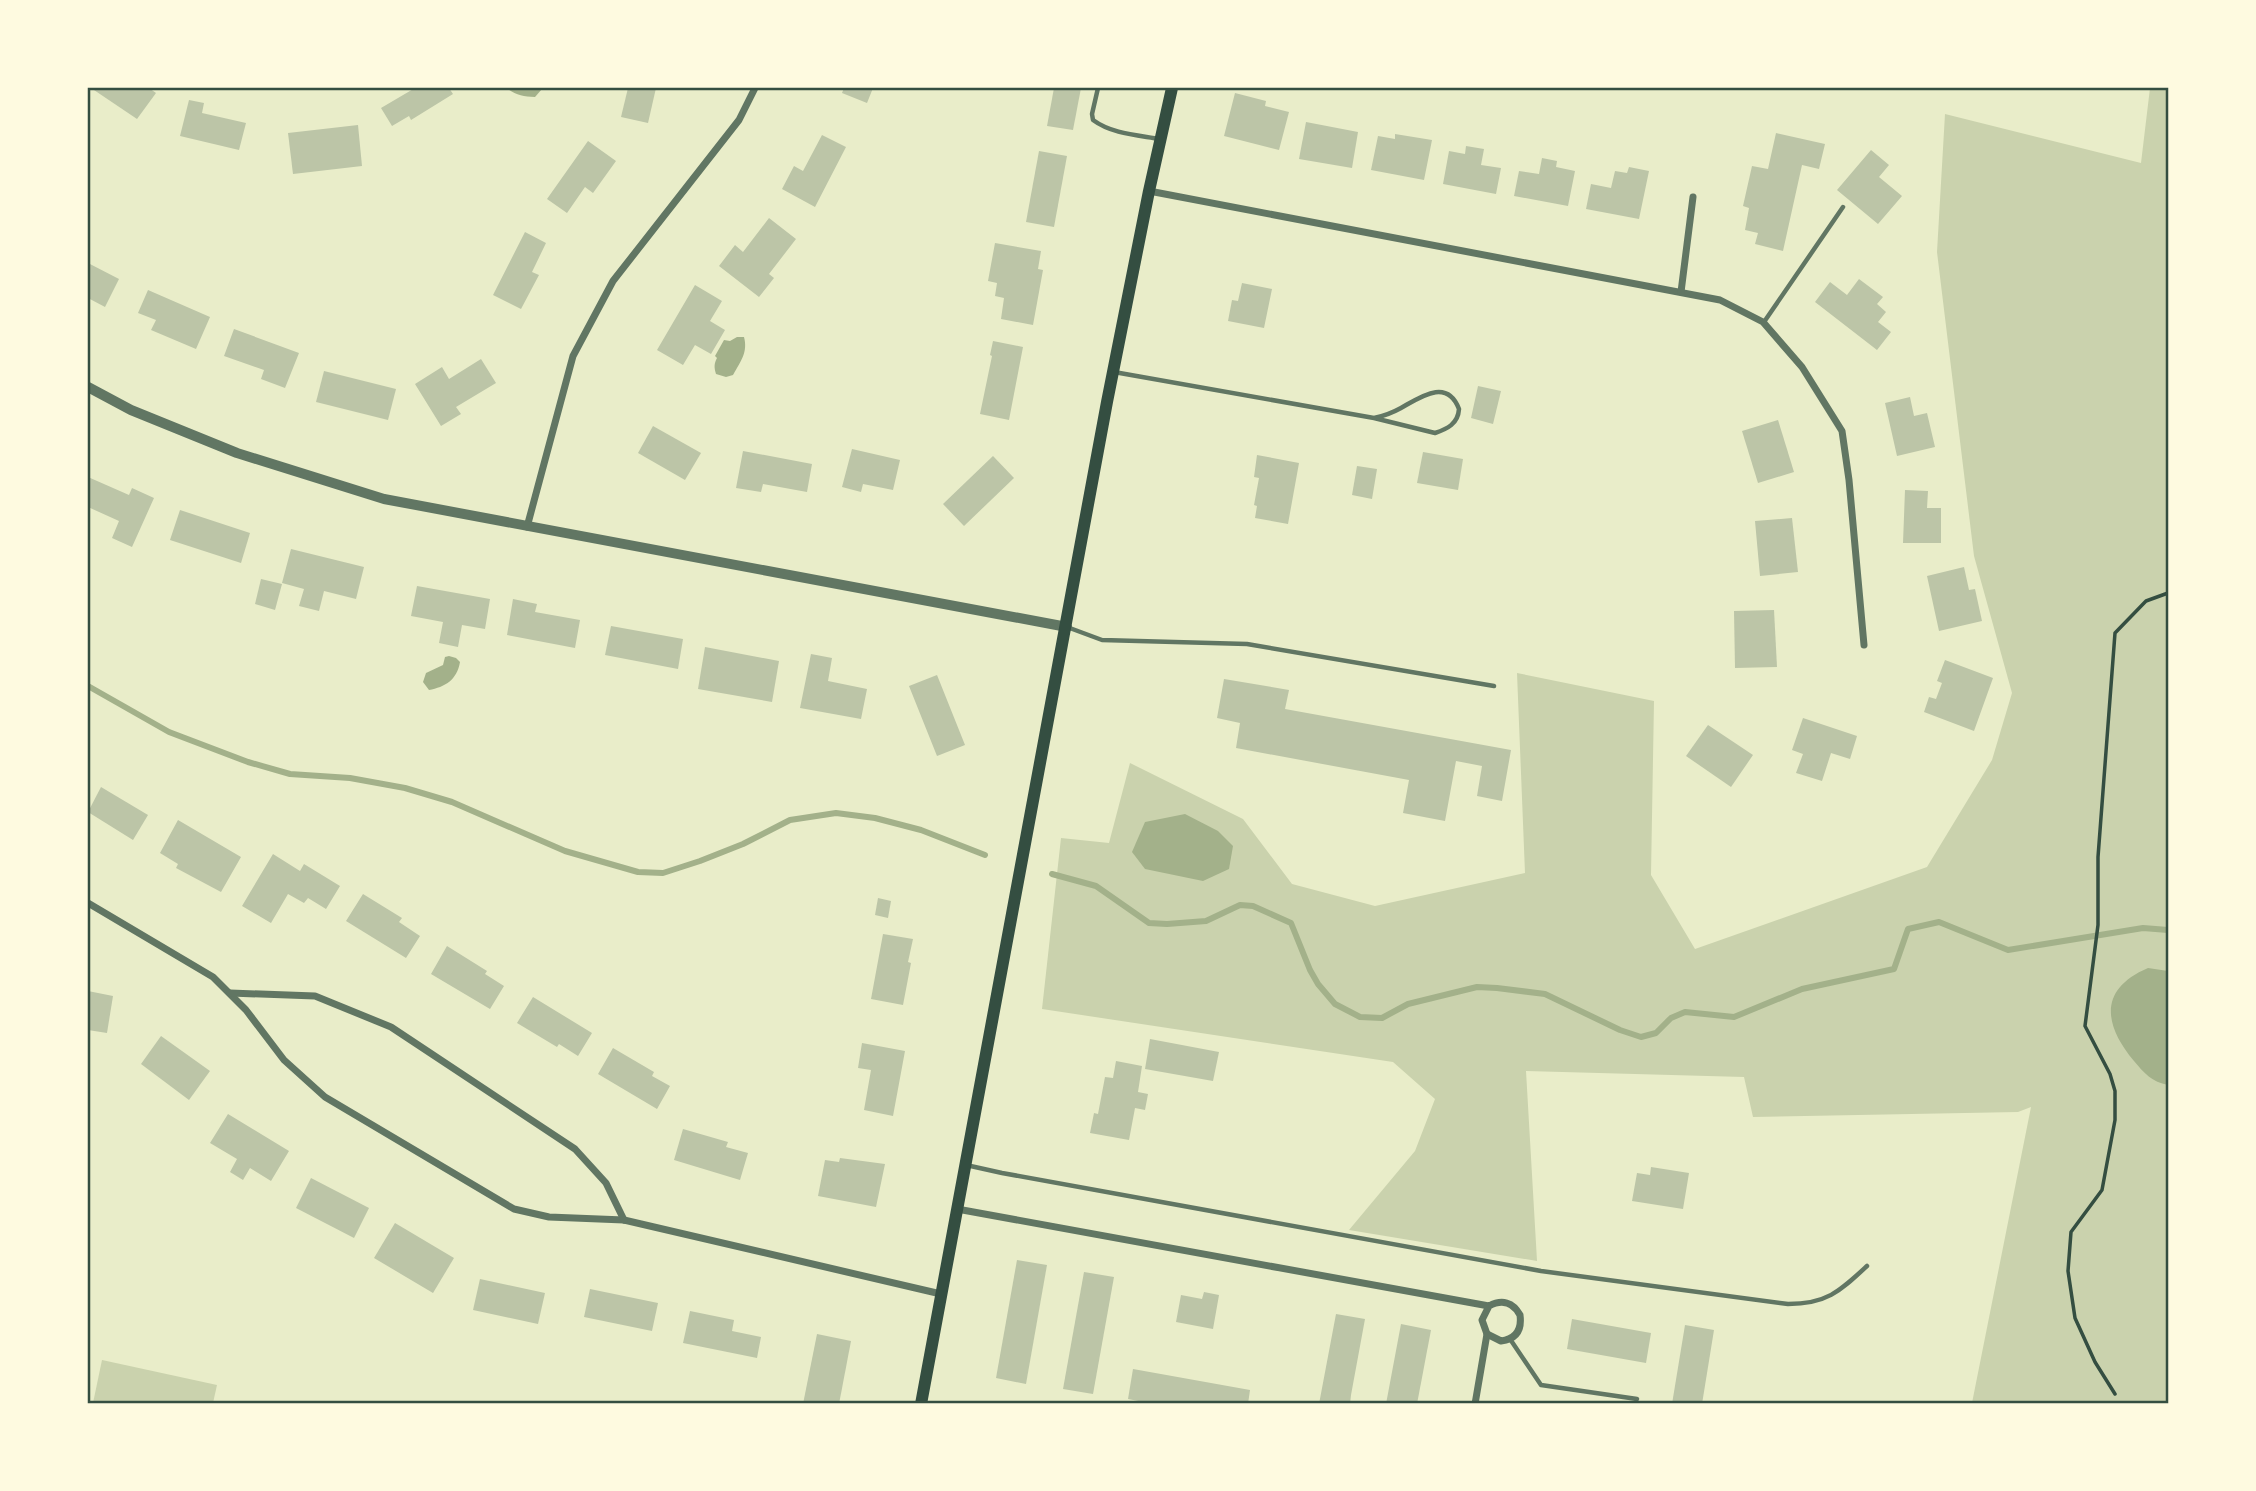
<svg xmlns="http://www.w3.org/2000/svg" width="2256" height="1491" viewBox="0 0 2256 1491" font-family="'Alegreya Sans',sans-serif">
<rect width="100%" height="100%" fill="#e9edc9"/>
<g fill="#cad2ad">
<path d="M2150 88H2168V1403H1972L2031 1107 2018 1112 1753 1117 1744 1077 1526 1071 1537 1261 1349 1230 1415 1151 1435 1099 1393 1062 1042 1009 1061 838 1109 843 1130 763 1243 819 1292 884 1375 906 1525 873 1517 673 1654 701 1651 875 1695 949 1927 867 1992 760 2012 693 1974 556 1937 252 1945 114 2141 163Z"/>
<path d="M102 1360 217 1385 213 1403H93Z"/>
</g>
<g fill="#a3b18a">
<path d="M506 88H542V89L535 97C523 97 516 95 506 88Z"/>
<path d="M737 337H744C748 352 741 361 733 375L726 377 716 374C714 367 714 364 717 358L715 356 724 340 730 341Z"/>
<path d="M449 656 456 658 460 662C457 680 445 687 429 690L423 682 426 673 443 665 445 657Z"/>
<path d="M1185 814 1218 831 1233 846 1229 869 1203 881 1145 869 1132 852 1145 822Z"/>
<path d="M2148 968 2168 971V1085C2152 1082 2144 1073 2134 1061 2103 1024 2099 989 2148 968Z"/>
</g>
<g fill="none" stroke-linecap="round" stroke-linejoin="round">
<g stroke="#a3b18a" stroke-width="6">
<path d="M88 686 169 732 248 762 290 774 350 778 405 788 452 802 565 851 638 872 663 873 700 861 743 844 790 820 836 813 875 818 921 830 985 855"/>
<path d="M1052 874 1096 886 1149 923 1167 924 1206 921 1240 905 1253 906 1291 923 1310 970 1318 984 1335 1004 1360 1017 1382 1018 1408 1004 1477 987 1497 988 1545 994 1620 1030 1641 1037 1656 1033 1671 1018 1685 1012 1734 1017 1802 989 1894 969 1908 929 1939 922 2008 950 2143 928 2168 930"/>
</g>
</g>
<g fill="#bcc5a7">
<path d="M91 88H149L156 93 137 119Z"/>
<path d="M415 88H449L453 94 411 120 409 116 392 126 381 108Z"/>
<path d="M628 88H656L648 123 621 117Z"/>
<path d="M844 88H873L867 103 842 93Z"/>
<path d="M1054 88H1081L1073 130 1047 126Z"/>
<path d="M1235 93 1266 101 1265 106 1289 112 1279 150 1224 136Z"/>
<path d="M189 100 204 103 202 113 246 123 239 150 180 136Z"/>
<path d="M1306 122 1358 132 1352 168 1299 159Z"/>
<path d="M358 125 362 166 293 174 288 133Z"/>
<path d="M1776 133 1825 144 1819 169 1802 165 1783 251 1755 244 1758 233 1745 230 1749 208 1743 206 1752 166 1768 169Z"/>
<path d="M1395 134 1432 140 1424 180 1371 170 1378 136 1395 139Z"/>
<path d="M822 135 846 147 815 207 782 189 794 166 803 171Z"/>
<path d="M588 141 616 161 593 193 585 187 567 213 547 199Z"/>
<path d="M1466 146 1484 149 1481 165 1501 168 1496 194 1443 184 1449 151 1465 154Z"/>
<path d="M1871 150 1889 165 1879 177 1902 196 1878 224 1837 190Z"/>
<path d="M1039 151 1067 156 1054 227 1026 222Z"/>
<path d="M1542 158 1557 161 1556 167 1575 171 1568 206 1514 196 1519 171 1539 174Z"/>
<path d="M1629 167 1649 171 1639 219 1586 209 1591 184 1611 188 1615 171 1627 173Z"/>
<path d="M769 218 796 239 769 274 774 278 759 297 719 266 735 245 743 252Z"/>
<path d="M525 232 546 243 532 272 539 275 521 309 493 295Z"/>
<path d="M995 243 1041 251 1038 269 1043 270 1033 325 1001 319 1004 298 995 296 997 283 988 281Z"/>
<path d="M88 263 119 279 105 307 88 298Z"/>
<path d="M1859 279 1883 297 1877 304 1886 312 1878 322 1891 332 1877 350 1815 302 1830 282 1847 295Z"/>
<path d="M1242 283 1272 289 1264 328 1228 321 1232 300 1238 301Z"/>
<path d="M695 285 722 301 710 321 725 330 711 354 695 345 683 365 657 350Z"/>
<path d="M148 290 210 317 196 349 151 330 156 320 138 313Z"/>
<path d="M234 329 299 353 285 388 261 379 264 370 224 356Z"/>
<path d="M993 341 1023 347 1009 420 980 414 992 356 990 355Z"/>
<path d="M481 359 496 383 456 407 461 414 441 426 415 384 442 367 449 379Z"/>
<path d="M324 371 396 389 388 420 316 402Z"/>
<path d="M1478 386 1501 391 1493 424 1471 418Z"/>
<path d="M1910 397 1914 416 1927 413 1935 447 1897 456 1885 403Z"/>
<path d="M1778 420 1794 472 1758 483 1742 431Z"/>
<path d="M653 426 701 453 685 480 638 453Z"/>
<path d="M852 449 900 460 893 490 863 484 861 492 842 487Z"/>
<path d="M743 451 812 464 807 492 763 484 761 492 736 488Z"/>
<path d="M1423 452 1463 459 1458 490 1417 483Z"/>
<path d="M1257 455 1299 463 1288 524 1255 518 1257 506 1254 505 1259 478 1254 477Z"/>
<path d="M993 456 1014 478 964 526 943 504Z"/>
<path d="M1357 466 1377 469 1372 499 1352 495Z"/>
<path d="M88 477 129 495 132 488 154 498 132 547 112 538 119 521 88 507Z"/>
<path d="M1905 490 1928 491 1927 508H1941V543H1903Z"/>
<path d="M180 510 250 533 241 563 170 540Z"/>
<path d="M1792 518 1798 572 1760 576 1755 521Z"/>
<path d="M291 549 364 567 356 599 324 591 319 611 299 606 304 589 282 583Z"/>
<path d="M1964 567 1969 590 1975 589 1982 621 1939 631 1927 576Z"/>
<path d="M261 579 282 584 275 610 255 604Z"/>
<path d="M417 586 490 599 485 629 462 625 458 647 439 643 443 622 411 616Z"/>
<path d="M513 599 537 604 535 612 580 620 575 648 507 635Z"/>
<path d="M1774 610 1777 667 1735 668 1734 611Z"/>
<path d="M611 626 683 639 678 669 605 655Z"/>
<path d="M705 647 779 661 772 702 698 689Z"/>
<path d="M811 654 832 658 828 681 867 689 861 719 800 708Z"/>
<path d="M1945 660 1993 678 1974 731 1924 712 1929 697 1936 699 1942 683 1937 681Z"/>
<path d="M937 675 965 745 937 756 909 686Z"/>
<path d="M1224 679 1289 690 1285 709 1511 750 1502 801 1477 796 1482 766 1456 761 1445 821 1403 813 1409 780 1236 748 1240 723 1217 718Z"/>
<path d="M1803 718 1857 736 1850 759 1831 753 1822 781 1796 773 1803 754 1792 750Z"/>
<path d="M1708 725 1753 755 1731 787 1686 756Z"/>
<path d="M101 787 148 815 133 840 88 812Z"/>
<path d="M178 820 241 857 221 892 176 868 178 864 160 853Z"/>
<path d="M273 854 300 871 304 864 340 886 326 909 308 898 304 903 288 894 271 923 242 906Z"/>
<path d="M363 894 402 918 399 922 420 936 406 958 346 921Z"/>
<path d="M878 898 891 901 888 918 875 915Z"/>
<path d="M883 934 913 939 908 962 911 963 903 1005 871 999Z"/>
<path d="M447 946 487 971 485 974 504 986 490 1009 431 974Z"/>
<path d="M88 991 113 996 107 1033 88 1030Z"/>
<path d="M533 997 592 1033 578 1056 559 1044 557 1047 517 1023Z"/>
<path d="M161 1036 210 1071 189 1100 141 1064Z"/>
<path d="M1150 1039 1219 1052 1213 1081 1145 1069Z"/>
<path d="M862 1043 905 1051 893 1116 864 1110 871 1070 858 1068Z"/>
<path d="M613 1048 654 1072 652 1076 670 1086 657 1109 598 1074Z"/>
<path d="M1116 1061 1142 1066 1138 1092 1148 1094 1145 1110 1135 1108 1129 1140 1090 1133 1094 1113 1098 1114 1105 1077 1113 1078Z"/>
<path d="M228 1114 289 1151 271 1181 250 1168 243 1180 230 1172 237 1159 210 1143Z"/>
<path d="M683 1129 728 1142 726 1147 748 1153 740 1180 674 1160Z"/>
<path d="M840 1158 885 1164 876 1207 818 1196 825 1160 839 1162Z"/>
<path d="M1651 1167 1689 1173 1683 1209 1632 1201 1637 1173 1650 1175Z"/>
<path d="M311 1178 369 1208 354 1238 296 1208Z"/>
<path d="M395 1223 454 1258 433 1293 374 1258Z"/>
<path d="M1017 1260 1047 1265 1026 1384 996 1378Z"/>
<path d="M1084 1272 1114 1277 1093 1394 1063 1389Z"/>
<path d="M480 1279 545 1293 538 1324 473 1310Z"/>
<path d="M590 1289 658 1303 652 1331 584 1317Z"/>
<path d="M1204 1292 1219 1295 1213 1329 1176 1322 1181 1295 1202 1299Z"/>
<path d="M690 1311 734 1320 732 1331 761 1337 757 1358 683 1343Z"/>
<path d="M1336 1314 1365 1319 1351 1395 1350 1404H1319Z"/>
<path d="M1572 1319 1651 1333 1646 1363 1567 1349Z"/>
<path d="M1401 1324 1431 1330 1417 1404H1386Z"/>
<path d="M1685 1325 1714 1330 1702 1404H1672Z"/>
<path d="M817 1334 851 1341 839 1404H803Z"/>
<path d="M1133 1369 1250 1390 1248 1404H1154L1128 1399Z"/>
</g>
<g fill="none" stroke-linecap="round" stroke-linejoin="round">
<path stroke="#344e41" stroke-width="3.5" d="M2115 1394 2095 1362 2075 1318 2068 1271 2071 1232 2102 1190 2115 1120V1091L2110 1074 2085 1026 2098 925V857L2115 633 2146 601 2168 593"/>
<g stroke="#617663" stroke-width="4.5">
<path d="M1098 88 1092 114 1093 120C1112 134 1137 135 1160 139"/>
<path d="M1764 322 1843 207"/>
<path d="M1114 372 1374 418C1384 416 1392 413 1401 408 1419 398 1447 377 1459 409 1458 424 1447 429 1435 433L1374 418"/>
<path d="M1067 627 1102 640 1247 644 1494 686"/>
<path d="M966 1165 1002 1173 1541 1271 1788 1304C1827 1304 1840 1291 1867 1266"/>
<path d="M1510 1339 1541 1385 1637 1399"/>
</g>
<g stroke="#617663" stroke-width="7">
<path d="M1149 191 1720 300 1763 322 1802 367 1842 431 1849 480 1864 645"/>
<path d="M1681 292 1693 197"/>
<path d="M527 527 573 356 613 281 739 120 755 88"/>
<path d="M88 903 213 977 246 1010 284 1060 325 1097 514 1209 549 1217 624 1220 941 1294"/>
<path d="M230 993 315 996 391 1027 575 1149 606 1183 624 1220"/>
<path d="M957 1209 1489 1306C1502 1299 1513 1302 1520 1315 1522 1330 1516 1339 1501 1341L1487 1334 1482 1320 1489 1306"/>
<path d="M1475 1404 1487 1334"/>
</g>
<path stroke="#617663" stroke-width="10" d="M88 387 131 410 237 453 384 499 1067 627"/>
<path stroke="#344e41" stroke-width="12" d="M921 1404 1107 402 1149 191 1172 88"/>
</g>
<rect width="2256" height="1491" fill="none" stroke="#fefae0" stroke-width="178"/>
<rect x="89" y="89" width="2078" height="1313" fill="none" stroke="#344e41" stroke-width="2.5"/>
</svg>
